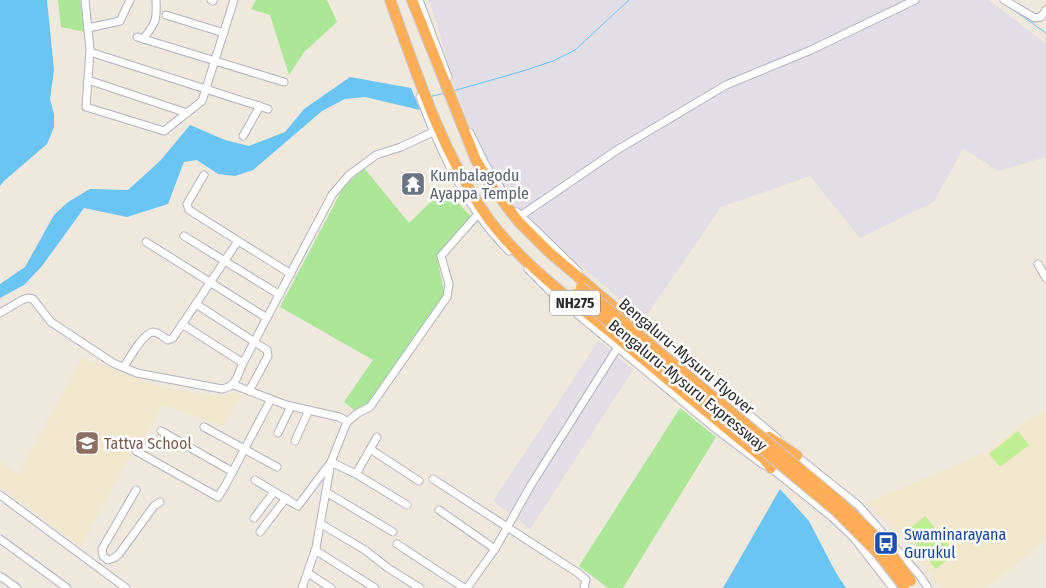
<svg xmlns="http://www.w3.org/2000/svg" width="1046" height="588" viewBox="0 0 1046 588" font-family="'Fira Sans Condensed',sans-serif">
<rect width="100%" height="100%" fill="#eee8dd"/>
<g fill="#e1dee6">
<path d="M428 0H989L1046 44V157L998 171 963 148 934 202 860 238 810 176 721 207 644 319 520 214 490 167 467 120 452 79 436 19Z"/>
<path d="M599 340 633 370 530 529 493 501Z"/>
</g>
<g fill="#f0e7cc">
<path d="M82 358 165 388 223 397 235 392 241 395 224 426 163 405 125 465 80 547 0 487V461L18 474Z"/>
<path d="M1046 410V540L986 588H941L905 541 867 503 987 452 1028 420Z"/>
</g>
<g fill="#abe797">
<path d="M58 0H80L85 32 61 27Z"/>
<path d="M256 0H327L337 22 304 52 289 75 270 15 251 9Z"/>
<path d="M364 168 409 223 444 189 472 217 437 258 445 296 369 403 354 410 344 402 373 360 280 307 343 188Z"/>
<path d="M680 408 716 437 623 588H608L579 566Z"/>
</g>
<g fill="#c0ee92">
<path d="M1018 431 1029 445 1000 467 989 454Z"/>
<path d="M925 516 955 553 936 569 906 532Z"/>
</g>
<g fill="#6bc5f4">
<path d="M0 0H47L54 70 50 99 54 114V127L47 144 4 181 0 186Z"/>
<path d="M350 77 411 88 420 110 365 97 345 99 322 111 253 170 235 176 218 174 197 160 184 162 168 204 127 217 84 208 42 266 24 285 0 298V284L25 267 54 215 68 202 90 189 128 190 160 161 190 125 225 140 249 146 285 132 304 109Z"/>
<path d="M780 489 809 521 836 573 846 588H723Z"/>
</g>
<g fill="none" stroke-linecap="round" stroke-linejoin="round">
<g stroke="#6bc5f4" stroke-width="1">
<path d="M1008 6 1046 33"/>
<path d="M453 91 523 71 553 61 575 50 629 0"/>
<path d="M429 97 445 93"/>
</g>
<defs>
<g id="minor">
<path d="M85 0 90 50 86 107 164 131 202 101 234 0"/>
<path d="M211 0 213 1"/>
<path d="M419 0 448 77"/>
<path d="M1004 0 1035 18 1041 17 1046 10"/>
<path d="M166 15 224 33"/>
<path d="M88 28 120 21 130 0"/>
<path d="M137 37 284 82"/>
<path d="M143 39C156 23 157 20 156 0"/>
<path d="M90 52 268 109"/>
<path d="M88 80 187 113"/>
<path d="M420 97C441 153 466 208 509 251"/>
<path d="M470 133 485 164 508 200"/>
<path d="M243 136 260 106"/>
<path d="M204 175 187 204 189 210 291 274"/>
<path d="M517 212 578 271"/>
<path d="M516 219 617 150 726 85 811 50 915 0"/>
<path d="M184 236 280 295"/>
<path d="M146 242 267 318"/>
<path d="M1038 264 1046 278"/>
<path d="M528 269 552 293 716 429 762 464 771 468 832 517 854 538 893 588"/>
<path d="M196 304 267 350 268 356 249 391"/>
<path d="M0 313 22 300 28 298 33 299 51 322 113 363 137 373 222 389C237 386 237 376 243 363L332 195 349 175 376 155 401 147 433 132"/>
<path d="M182 324 243 363"/>
<path d="M653 334 777 438"/>
<path d="M124 367C129 359 143 333 153 332 159 332 164 338 168 340L173 338 238 241"/>
<path d="M234 385 286 405 339 417 345 420 347 422 331 462 316 548 302 588"/>
<path d="M347 422 358 413 370 407 447 297 449 284 441 256 478 214"/>
<path d="M204 427 277 467"/>
<path d="M161 431 233 472"/>
<path d="M278 433 291 406"/>
<path d="M295 441 309 410"/>
<path d="M370 449 419 481"/>
<path d="M136 451 218 497 225 486 271 399"/>
<path d="M794 454 859 506 920 576 928 588"/>
<path d="M356 474 377 437"/>
<path d="M433 479 578 573 586 580 584 588"/>
<path d="M255 480 298 506 331 462 356 474 407 505"/>
<path d="M136 490 102 549 103 556 108 560 114 558 119 554 154 506 160 502"/>
<path d="M326 492 393 532"/>
<path d="M0 495 126 588"/>
<path d="M439 510 495 549"/>
<path d="M254 518 274 492"/>
<path d="M321 524 365 550 388 568 420 588"/>
<path d="M260 532 286 498"/>
<path d="M0 539 67 588"/>
<path d="M397 544 464 588"/>
<path d="M315 550 375 588"/>
<path d="M308 573 331 588"/>
<path d="M0 576 17 588"/>
<path d="M467 588 495 549 531 485 618 347"/>
</g>
<g id="highway">
<path d="M390 0C416 71 439 145 481 208 512 256 565 295 609 331 661 374 712 417 764 459L771 468"/>
<path d="M412 0 476 160 493 188 518 221 549 252 655 342"/>
<path d="M769 437 797 456"/>
</g>
</defs>
<use href="#minor" stroke="#b1b2c0" stroke-width="9"/>
<use href="#highway" stroke="#c8c8c8" stroke-width="12"/>
<use href="#minor" stroke="#fff" stroke-width="7"/>
<use href="#highway" stroke="#ffad57" stroke-width="10"/>
<defs>
<g id="highway-bridge">
<path d="M581 287 841 503 886 547 911 581"/>
<path d="M575 294 835 510 878 553 904 586"/>
</g>
</defs>
<use href="#highway-bridge" stroke="#c8c8c8" stroke-width="12" stroke-linecap="butt"/>
<use href="#highway-bridge" stroke="#ffad57" stroke-width="10"/>
</g>
<defs>
<symbol id="temple-square" viewBox="-11 -11 22 22"><rect x="-9" y="-9" width="18" height="18" rx="4" fill="#6b7280" stroke="#fff"/><path d="M0-6L5-2H3V0L6.5 2.5H4V6H1.5V3h-3V6H-4V2.5H-6.5L-3 0V-2H-5Z" fill="#fff"/></symbol>
<symbol id="school-square" viewBox="-11 -11 22 22"><rect x="-9" y="-9" width="18" height="18" rx="4" fill="#8d6e63" stroke="#fff"/><path d="M0-5L7-2L0 1L-7-2ZM-4 1L0 2.5L4 1V4Q0 6-4 4Z" fill="#fff"/></symbol>
<symbol id="bus-square" viewBox="-11 -11 22 22"><rect x="-9" y="-9" width="18" height="18" rx="4" fill="#1a4fb4" stroke="#fff"/><path d="M-5-6H5V4H4V6H2V4H-2V6H-4V4H-5ZM-3.5-4V0h7V-4ZM-3.5 1.2v1.5H-2V1.2ZM2 1.2v1.5H3.5V1.2Z" fill="#fff"/></symbol>
</defs>
<g fill-rule="evenodd">
<use href="#temple-square" x="399" y="170" width="28" height="28"/>
<use href="#school-square" x="73" y="429" width="28" height="28"/>
<use href="#bus-square" x="872" y="529" width="28" height="28"/>
</g>
<g text-anchor="middle" stroke-width="5" stroke-linejoin="round" paint-order="stroke">
<rect fill="#fff" stroke="#6b6b6b" stroke-width="1" x="550" y="290.5" width="50" height="25" rx="4"/>
<g font-size="15" font-weight="bold" fill="#2b2b2b">
<text x="575" y="308">NH275</text>
</g>
<g font-size="16" fill="#5b616d" stroke="#fff" text-anchor="start">
<text x="430" y="181">Kumbalagodu<tspan x="430" dy="18">Ayappa Temple</tspan></text>
</g>
<g font-size="16" fill="#2b2b2b" stroke="#fff">
<text transform="translate(687 356) rotate(40)" y="6">Bengaluru-Mysuru Flyover</text>
<text transform="translate(688 385) rotate(39)" y="6">Bengaluru-Mysuru Expressway</text>
</g>
<g font-size="16" fill="#785e54" stroke="#fff" text-anchor="start">
<text x="104" y="449">Tattva School</text>
</g>
<g font-size="16" fill="#164399" stroke="#fff" text-anchor="start">
<text x="904" y="540">Swaminarayana<tspan x="904" dy="18">Gurukul</tspan></text>
</g>
</g>
</svg>
